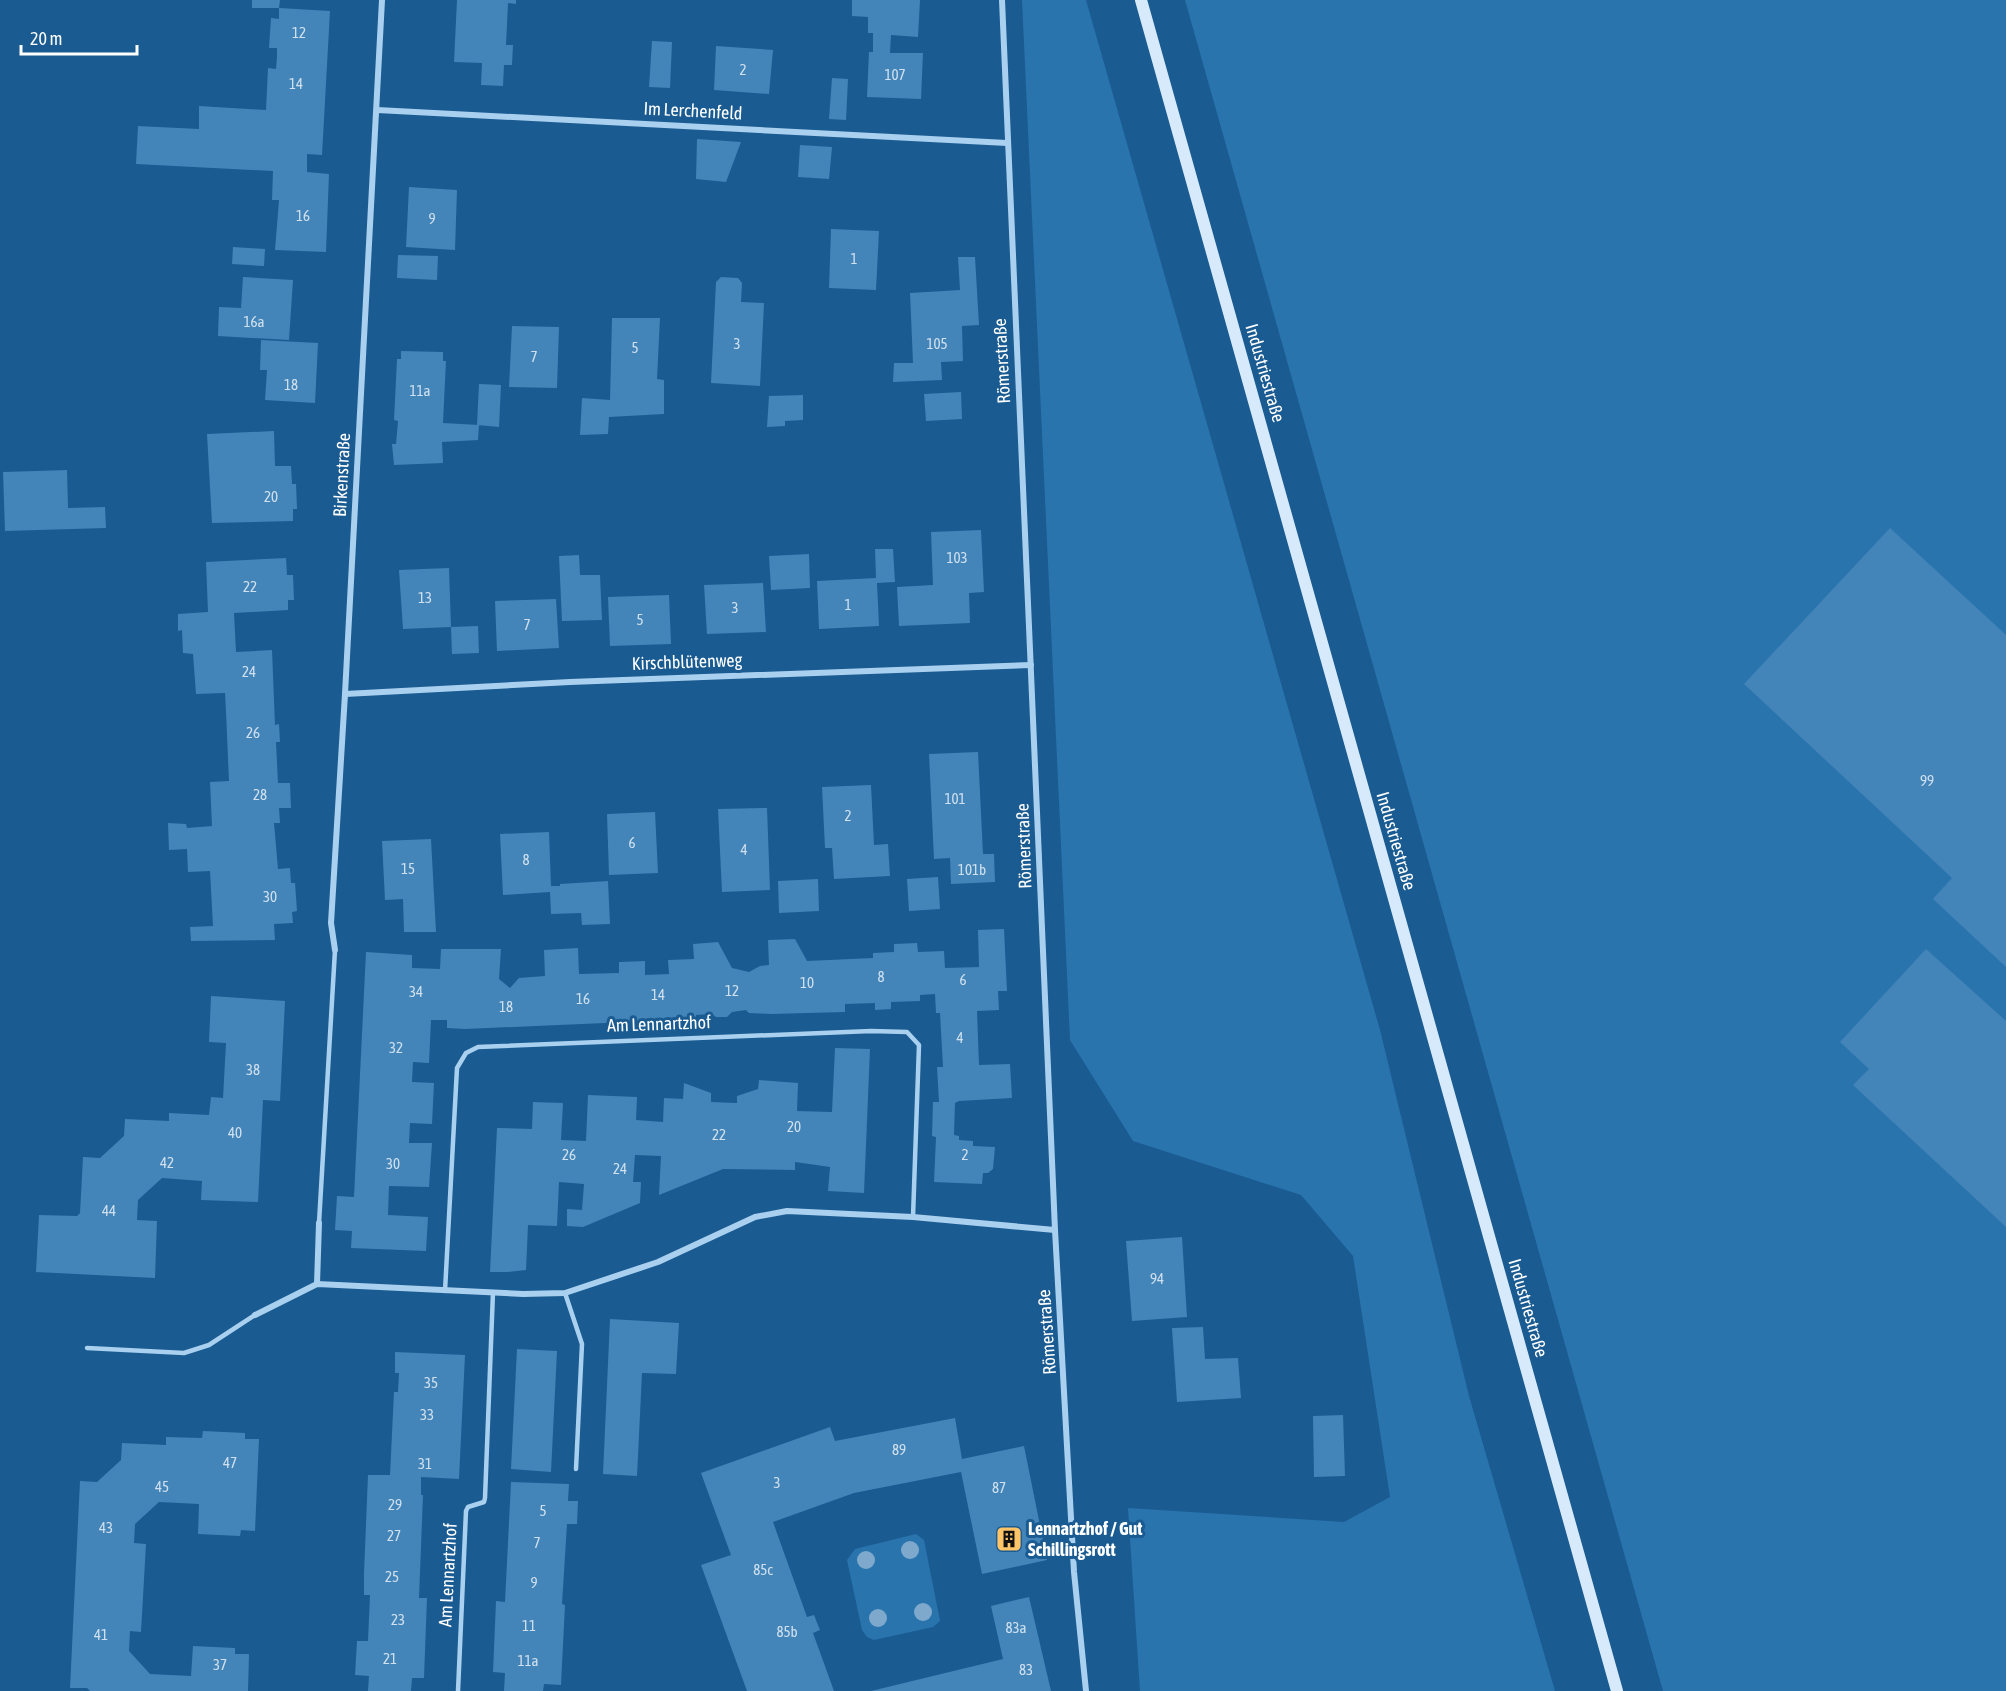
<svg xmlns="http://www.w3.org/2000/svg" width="2006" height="1691" viewBox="0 0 2006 1691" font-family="'Asap Condensed',sans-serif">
<rect width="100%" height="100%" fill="#1a5b92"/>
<g fill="#2a74ae">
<path d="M1022 0H1086L1380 1030 1469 1396 1555 1691H1140L1128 1508 1344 1522 1390 1497 1353 1256 1301 1195 1133 1141 1070 1040Z"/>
<path d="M1185 0H2006V1691H1663Z"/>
<path d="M916 1534 924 1540 940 1621 933 1627 874 1640 867 1637 862 1630 847 1560 855 1549Z"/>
</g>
<g fill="#4385b9">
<path d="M252 0H280L279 8H252Z"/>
<path d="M457 0H516V4L508 3 506 45H513L512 65H504L503 86 481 85 482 63 454 62Z"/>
<path d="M852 0H920L918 37 891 35 890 53H923L921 99 867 97 869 52H873V33H868V17L852 16Z"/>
<path d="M279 8 330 11 322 155 307 154V172L329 174 326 252 275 250 279 200H272L273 171 136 164 138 126 199 129V106L266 110 268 68 276 69 277 57V48H269L271 18 279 19Z"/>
<path d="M652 41 672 42 670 88 649 87Z"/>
<path d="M716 46 773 50 769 94 714 90Z"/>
<path d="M832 78 848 79 846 120 829 119Z"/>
<path d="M697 139 741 142 726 182 696 179Z"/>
<path d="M800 145 832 147 829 179 798 177Z"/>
<path d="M409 187 457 190 455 250 406 247Z"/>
<path d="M831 229 879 231 876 290 829 288Z"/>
<path d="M233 247 265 249 264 266 232 264Z"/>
<path d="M398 255 438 256 437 280 397 278Z"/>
<path d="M958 257H975L979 325 962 326 963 361 941 362 942 380 893 382 894 363H913L910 293 960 290Z"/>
<path d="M243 277 293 280 289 340 218 336 219 307 241 308Z"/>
<path d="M721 277 738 278 742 283 741 302 764 303 760 386 711 383 716 282Z"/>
<path d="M612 318H660L657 379 664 380V414L609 417 608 434 580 435 582 398 610 400Z"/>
<path d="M512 326 559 327 557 388 509 387Z"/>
<path d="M261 340 318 343 315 403 265 400 267 370H260Z"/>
<path d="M401 351 443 352V361H446L443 423 479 425 478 440 442 442 443 463 394 465 392 444H396L398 421 394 420 397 359H401Z"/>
<path d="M479 384 501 385 499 427 477 425Z"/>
<path d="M961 392 962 419 926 421 924 394Z"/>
<path d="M803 395V420L785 421V426L767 427 769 396Z"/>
<path d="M274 431 275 466H291L292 484H296L297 509H293V521L212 523 207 434Z"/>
<path d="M67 470 68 508 105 507 106 528 5 531 3 472Z"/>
<path d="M1890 528 2006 635V967L1933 899 1952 878 1744 684Z"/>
<path d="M981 530 984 592 969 593 970 623 899 626 897 587 933 585 931 532Z"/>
<path d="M875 549H893L895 582 877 583 879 626 819 629 817 581 876 578Z"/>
<path d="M809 554 810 588 771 590 769 556Z"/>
<path d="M579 555 580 575H600L602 620 562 621 559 556Z"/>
<path d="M286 558 287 575H293L294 600H288V610L234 613 236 652 272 650 275 725 279 724 280 742H276L278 783H290L291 808H279L280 823H274L278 869 290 868 291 883H295L297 911 292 912 293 923 274 924 275 940 191 941 190 927 213 926 210 871 188 872 187 849 169 850 168 823 186 824 187 828 212 826 210 782 229 781 226 712 225 693 196 694 193 654 183 653 182 630 178 631V614L208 612 206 562Z"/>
<path d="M449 568 451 627 403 629 399 570Z"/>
<path d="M763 583 766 632 707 634 704 585Z"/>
<path d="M669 595 671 644 610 646 608 597Z"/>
<path d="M556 599 559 648 497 651 495 601Z"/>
<path d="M478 626 479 653 452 654 451 627Z"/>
<path d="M978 752 983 854H994L995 882 951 884 950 858 934 859 929 754Z"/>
<path d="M871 785 874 845 888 844 890 876 834 879 832 848H825L822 787Z"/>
<path d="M767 808 770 890 722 892 718 809Z"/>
<path d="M655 812 658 873 609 875 607 814Z"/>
<path d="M549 832 551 886H560V884L608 881 610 924 582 925 581 913 551 914 550 892 503 895 500 834Z"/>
<path d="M431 839 436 932H404L403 899 385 900 382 841Z"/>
<path d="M938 877 940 909 909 911 907 879Z"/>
<path d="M818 879 819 911 779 913 778 881Z"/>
<path d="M1004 929 1007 991H998L999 1010 977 1011 979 1065 1010 1064 1012 1098 959 1101 955 1103 954 1135 959 1136V1140L973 1141V1146L995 1147 993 1169 988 1173H983L982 1184 934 1182 936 1137 932 1136 933 1102H939L937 1067H943L940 1013H936L935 994 920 995V1001L891 1002V1009L875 1010V1003L845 1004V1012L771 1014 749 1013 746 1010 732 1012 727 1017H716L712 1014 696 1015V1019L465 1029 447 1028V1020H431L429 1063 413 1062 412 1082 434 1083 432 1124 410 1123 409 1143H432L429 1187 389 1186 388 1215 428 1217 426 1251 351 1248 352 1231 335 1230 337 1196 354 1197 366 952 412 955V968L440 969 441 949H501L499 979 510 988 519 978 545 976 544 950 578 948 579 974 619 973V962L645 961V975L669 974 668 960 694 959 693 944 718 942 732 968 749 972 760 966 769 965 768 940 795 939 807 961 873 958V953L894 952V944L917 943 918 952 944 951 945 968 979 967 978 930Z"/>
<path d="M1926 949 2006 1021V1227L1853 1085 1869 1069 1840 1042Z"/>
<path d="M211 996 285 1001 280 1101 263 1100 258 1202 201 1200 202 1181 162 1178 138 1200 137 1220 157 1221 155 1278 36 1272 39 1215 77 1216 80 1213 83 1157 100 1158 124 1136 125 1119 169 1121V1113L209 1115 211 1097 223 1098 226 1043 209 1042Z"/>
<path d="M835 1048 870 1049 864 1193 828 1191 830 1167 795 1162V1170L723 1169 659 1195 661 1156 635 1155 633 1182H641L640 1203 583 1227 567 1226V1209L582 1210 584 1184 559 1182 557 1226 528 1225 526 1270 507 1272H490L497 1128 532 1129 533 1102 563 1103 561 1140 586 1141 588 1095 637 1097 636 1120 663 1122 664 1098 683 1099 684 1083 711 1093V1102L737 1103V1096L758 1089 759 1080 798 1083 797 1111 832 1112Z"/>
<path d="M1182 1237 1187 1317 1132 1321 1126 1241Z"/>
<path d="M610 1319 679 1323 676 1374 642 1373 637 1476 603 1474Z"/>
<path d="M1203 1327 1205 1359 1238 1358 1241 1398 1177 1402 1172 1328Z"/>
<path d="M517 1349 557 1351 551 1472 511 1469Z"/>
<path d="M395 1352 465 1355 459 1479 421 1477V1495H423L419 1598H427L424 1678H412L411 1691H368L369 1676 355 1675 357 1641H368L370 1595H364V1573L368 1475H390L394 1392H398L399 1373H395Z"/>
<path d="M1343 1415 1345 1476 1314 1477 1313 1416Z"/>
<path d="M955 1418 962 1459 1024 1446 1047 1560 982 1574 961 1472 854 1493 773 1522 807 1617 814 1615 820 1630 813 1633 834 1691H747L701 1565 731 1555 701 1473 830 1427 835 1441Z"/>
<path d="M203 1431 245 1433V1439H259L255 1531 241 1530 240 1536 198 1534 199 1504 159 1502 135 1524 134 1543 146 1544 141 1632 130 1631 129 1651 150 1674 191 1676 193 1646 235 1648V1654H249L248 1691H90L87 1688H70L80 1481 97 1482 121 1460 122 1443 166 1445V1437L202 1438Z"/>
<path d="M511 1482 569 1484 568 1501H578L577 1524H567L562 1604 565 1605 561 1685 544 1684 543 1691H504L505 1673 493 1672 496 1601 505 1602Z"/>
<path d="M1029 1597 1051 1691H871L1003 1659 991 1606Z"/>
</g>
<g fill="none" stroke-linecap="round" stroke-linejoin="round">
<g stroke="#aad0ef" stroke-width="4.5">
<path d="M319 1223 335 950"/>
<path d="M445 1291 457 1068 466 1053 478 1047 871 1031 907 1032 919 1045 913 1217"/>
<path d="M565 1293 582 1344 576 1469"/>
<path d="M87 1348 184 1353 209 1345 255 1315"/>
<path d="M458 1691 466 1511 468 1507 484 1502 485 1498 493 1292"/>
</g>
<g stroke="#aad0ef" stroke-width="6">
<path d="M1002 0 1055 1230 1074 1572 1086 1691"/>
<path d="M377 110 1007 143"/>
<path d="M345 694 570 682 1031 665"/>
<path d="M335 950 331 923 345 694 382 0"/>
<path d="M317 1284 319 1223"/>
<path d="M255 1315 317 1284 523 1294 565 1293 658 1262 755 1217 787 1211 913 1217 1055 1230"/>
</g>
<path stroke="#d7eafb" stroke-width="12" d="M1141 0 1617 1691"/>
</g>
<g fill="#7ea9cc">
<circle cx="910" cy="1550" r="9"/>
<circle cx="866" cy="1560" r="9"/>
<circle cx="923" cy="1612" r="9"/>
<circle cx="878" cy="1618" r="9"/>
</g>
<defs>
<symbol id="building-square" viewBox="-11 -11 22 22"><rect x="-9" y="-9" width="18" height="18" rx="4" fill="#ffc368" stroke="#1a5b92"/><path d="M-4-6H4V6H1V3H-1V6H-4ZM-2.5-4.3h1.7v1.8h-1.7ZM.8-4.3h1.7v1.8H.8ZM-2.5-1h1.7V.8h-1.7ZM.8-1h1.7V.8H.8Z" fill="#111"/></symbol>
</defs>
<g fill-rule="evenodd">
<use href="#building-square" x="994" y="1524" width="30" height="30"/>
</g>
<g text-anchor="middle" stroke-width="6" stroke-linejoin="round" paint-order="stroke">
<g font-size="15" fill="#d0e0ee">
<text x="299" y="38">12</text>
<text x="743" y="75">2</text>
<text x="895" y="80">107</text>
<text x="296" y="89">14</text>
<text x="303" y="221">16</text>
<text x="432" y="224">9</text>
<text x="854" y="264">1</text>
<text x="254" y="327">16a</text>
<text x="737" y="349">3</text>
<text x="937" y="349">105</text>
<text x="635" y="353">5</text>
<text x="534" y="362">7</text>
<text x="291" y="390">18</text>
<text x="420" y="396">11a</text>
<text x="271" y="502">20</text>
<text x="957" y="563">103</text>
<text x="250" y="592">22</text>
<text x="425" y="603">13</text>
<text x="848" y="610">1</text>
<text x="735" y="613">3</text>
<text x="640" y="625">5</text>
<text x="527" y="630">7</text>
<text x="249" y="677">24</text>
<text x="253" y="738">26</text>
<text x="1927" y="786">99</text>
<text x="260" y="800">28</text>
<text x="955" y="804">101</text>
<text x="848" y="821">2</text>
<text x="632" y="848">6</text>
<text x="744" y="855">4</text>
<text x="526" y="865">8</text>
<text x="408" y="874">15</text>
<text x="972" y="875">101b</text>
<text x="270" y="902">30</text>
<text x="881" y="982">8</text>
<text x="963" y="985">6</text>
<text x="807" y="988">10</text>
<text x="732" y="996">12</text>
<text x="416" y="997">34</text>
<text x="658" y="1000">14</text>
<text x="583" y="1004">16</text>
<text x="506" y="1012">18</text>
<text x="960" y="1043">4</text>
<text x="396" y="1053">32</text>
<text x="253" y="1075">38</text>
<text x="794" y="1132">20</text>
<text x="235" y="1138">40</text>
<text x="719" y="1140">22</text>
<text x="569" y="1160">26</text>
<text x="965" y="1160">2</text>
<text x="167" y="1168">42</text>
<text x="393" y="1169">30</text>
<text x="620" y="1174">24</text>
<text x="109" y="1216">44</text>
<text x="1157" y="1284">94</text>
<text x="431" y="1388">35</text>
<text x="427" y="1420">33</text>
<text x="899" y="1455">89</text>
<text x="230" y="1468">47</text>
<text x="425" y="1469">31</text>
<text x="777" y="1488">3</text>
<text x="162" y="1492">45</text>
<text x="999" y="1493">87</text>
<text x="395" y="1510">29</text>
<text x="543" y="1516">5</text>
<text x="106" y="1533">43</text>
<text x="394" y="1541">27</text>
<text x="537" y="1548">7</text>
<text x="763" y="1575">85c</text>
<text x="392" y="1582">25</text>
<text x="534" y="1588">9</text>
<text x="398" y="1625">23</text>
<text x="529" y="1631">11</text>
<text x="1016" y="1633">83a</text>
<text x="787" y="1637">85b</text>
<text x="101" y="1640">41</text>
<text x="390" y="1664">21</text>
<text x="528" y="1666">11a</text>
<text x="220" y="1670">37</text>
<text x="1026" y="1675">83</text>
</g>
<g font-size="18" fill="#fff" stroke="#1a5b92">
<text transform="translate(693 111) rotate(3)" y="6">Im Lerchenfeld</text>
<text transform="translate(1002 361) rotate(-93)" y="6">Römerstraße</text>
<text transform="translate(1265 373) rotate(74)" y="6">Industriestraße</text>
<text transform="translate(342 475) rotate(-87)" y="6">Birkenstraße</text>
<text transform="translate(687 662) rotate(-2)" y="6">Kirschblütenweg</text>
<text transform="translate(1396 841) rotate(74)" y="6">Industriestraße</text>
<text transform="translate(1024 846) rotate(-92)" y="6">Römerstraße</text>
<text transform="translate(659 1024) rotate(-2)" y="6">Am Lennartzhof</text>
<text transform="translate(1528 1308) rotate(74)" y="6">Industriestraße</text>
<text transform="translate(1047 1332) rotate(-94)" y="6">Römerstraße</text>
<text transform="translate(448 1575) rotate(-87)" y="6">Am Lennartzhof</text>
</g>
<g font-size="18" font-weight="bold" fill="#fff" stroke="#1a5b92" text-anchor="start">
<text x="1028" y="1535">Lennartzhof / Gut<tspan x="1028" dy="21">Schillingsrott</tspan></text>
</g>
</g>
<path d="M21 45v9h116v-9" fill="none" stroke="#ffffff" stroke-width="3"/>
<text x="30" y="45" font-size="18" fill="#ffffff" stroke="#1a5b92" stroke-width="4.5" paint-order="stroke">20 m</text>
</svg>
